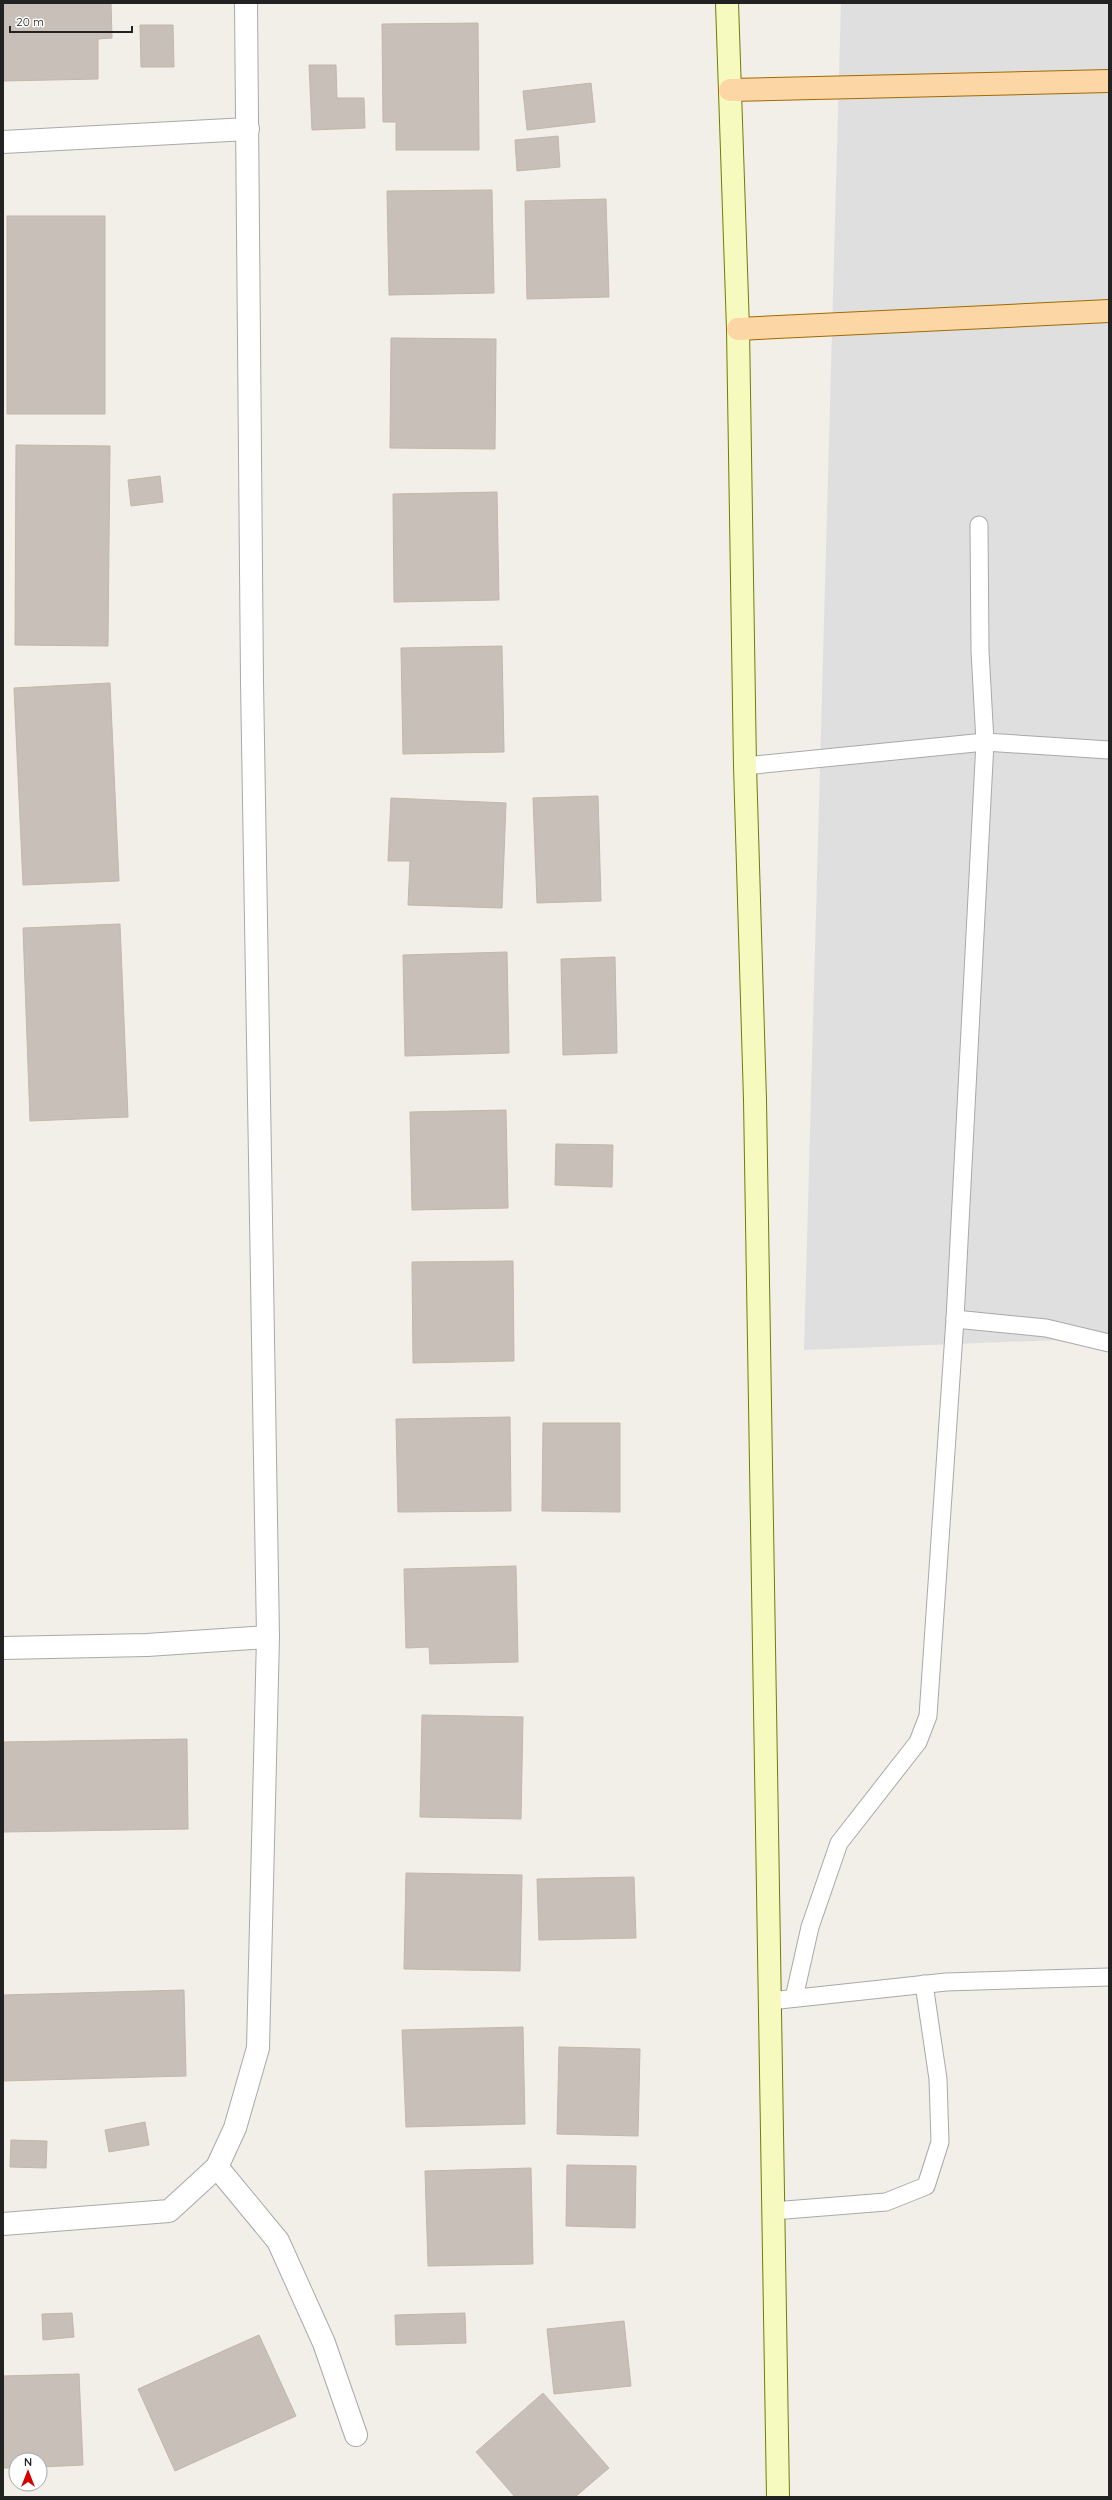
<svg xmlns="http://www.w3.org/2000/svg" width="1112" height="2500" viewBox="0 0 1112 2500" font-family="Quicksand,sans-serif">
<rect width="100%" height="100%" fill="#f2efe9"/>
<path fill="#e0dfdf" d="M841 3H1109V1338L804 1350Z"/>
<g fill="#c7bfb8" stroke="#c4b6ab">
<path d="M3 3H111L112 38 98 39V79L3 81Z"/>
<path d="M478 23 479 150H396V122H383L382 24Z"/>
<path d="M140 25H173L174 67H141Z"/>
<path d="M309 65H336L337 98H364L365 128 312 130Z"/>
<path d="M591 83 595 122 527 130 523 91Z"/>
<path d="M558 136 560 167 517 171 515 140Z"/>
<path d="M492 190 494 293 389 295 387 191Z"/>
<path d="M606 199 609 297 527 299 525 201Z"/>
<rect x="7" y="216" width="98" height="198"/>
<path d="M391 338 496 339 495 449 390 448Z"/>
<path d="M16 445 110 446 108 646 15 645Z"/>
<path d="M160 476 163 502 131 506 128 480Z"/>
<path d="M497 492 499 600 394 602 393 494Z"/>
<path d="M502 646 504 752 403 754 401 648Z"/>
<path d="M110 683 119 881 23 885 14 688Z"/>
<path d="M598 796 601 901 537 903 533 798Z"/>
<path d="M391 798 506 803 502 908 408 905 410 861H388Z"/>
<path d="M120 924 128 1117 30 1121 23 928Z"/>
<path d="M507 952 509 1053 405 1056 403 955Z"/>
<path d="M615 957 617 1053 563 1055 561 959Z"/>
<path d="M506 1110 508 1208 412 1210 410 1112Z"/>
<path d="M556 1144 613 1145 612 1187 555 1185Z"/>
<path d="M513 1261 514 1361 413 1363 412 1262Z"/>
<path d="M510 1417 511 1511 398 1512 396 1419Z"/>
<path d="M543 1423H620V1512L542 1511Z"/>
<path d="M516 1566 518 1662 430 1664 429 1647 406 1648 404 1569Z"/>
<path d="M422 1715 523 1717 521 1819 420 1817Z"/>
<path d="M187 1739 188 1829 3 1832V1742Z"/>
<path d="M406 1873 522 1875 520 1971 404 1969Z"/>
<path d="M634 1877 636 1938 539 1940 537 1879Z"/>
<path d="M184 1990 186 2076 3 2081V1995Z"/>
<path d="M523 2027 525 2124 406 2127 402 2030Z"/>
<path d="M559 2047 640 2049 638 2136 557 2134Z"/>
<path d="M145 2122 149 2145 109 2152 105 2130Z"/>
<path d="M11 2140 47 2141 46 2168 10 2167Z"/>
<path d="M567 2165 636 2166 635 2228 566 2226Z"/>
<path d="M531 2168 533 2264 428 2266 425 2171Z"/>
<path d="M72 2313 74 2337 43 2340 42 2314Z"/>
<path d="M465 2313 466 2343 396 2345 395 2315Z"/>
<path d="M624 2321 631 2386 554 2394 547 2329Z"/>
<path d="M259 2335 296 2416 175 2471 138 2389Z"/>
<path d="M79 2374 83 2465 40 2467V2460H16V2468H3V2376Z"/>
<path d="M543 2393 609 2468 575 2497H515L476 2452Z"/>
</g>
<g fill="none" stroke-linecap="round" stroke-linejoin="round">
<defs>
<g id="service">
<path d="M745 766 985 742 1109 750"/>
<path d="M955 1319 1046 1328 1109 1343"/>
<path d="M794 1998 810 1927 839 1843 918 1742 928 1716 955 1319 985 742 980 651 979 525"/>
<path d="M770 2001 946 1982 1109 1977"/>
<path d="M773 2211 886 2202 926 2186 940 2142 938 2079 924 1984"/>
</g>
<g id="minor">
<path d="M3 142 248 129"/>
<path d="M3 1648 147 1645 268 1637"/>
<path d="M217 2167 278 2241 324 2343 356 2435"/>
<path d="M3 2224 169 2211 217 2167 235 2128 258 2048 268 1637 252 681 246 3"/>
</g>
<path id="secondary" d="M727 3 738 329 745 766 755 1100 778 2497"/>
<g id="primary">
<path d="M730 90 1109 81"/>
<path d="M738 329 1109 311"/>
</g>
</defs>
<use href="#service" stroke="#a9a9a9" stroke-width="19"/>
<use href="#minor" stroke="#a9a9a9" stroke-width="24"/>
<use href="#secondary" stroke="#707d05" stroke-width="24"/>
<use href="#primary" stroke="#a06b00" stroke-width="24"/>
<use href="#service" stroke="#fff" stroke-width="17"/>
<use href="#minor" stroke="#fff" stroke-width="22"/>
<use href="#secondary" stroke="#f7fabf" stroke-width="22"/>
<use href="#primary" stroke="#fcd6a4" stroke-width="22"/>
</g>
<rect width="1112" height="2500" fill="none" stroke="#222222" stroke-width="8"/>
<g transform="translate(28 2472)"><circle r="19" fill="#ffffff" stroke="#a7a7a7"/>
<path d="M0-3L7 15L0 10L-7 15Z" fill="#d40000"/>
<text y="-6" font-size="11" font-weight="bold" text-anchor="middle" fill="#222222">N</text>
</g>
<path d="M10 26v6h122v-6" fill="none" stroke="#222222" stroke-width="2"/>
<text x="16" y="26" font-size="12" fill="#222222" stroke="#ffffff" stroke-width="3" paint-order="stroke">20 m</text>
</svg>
